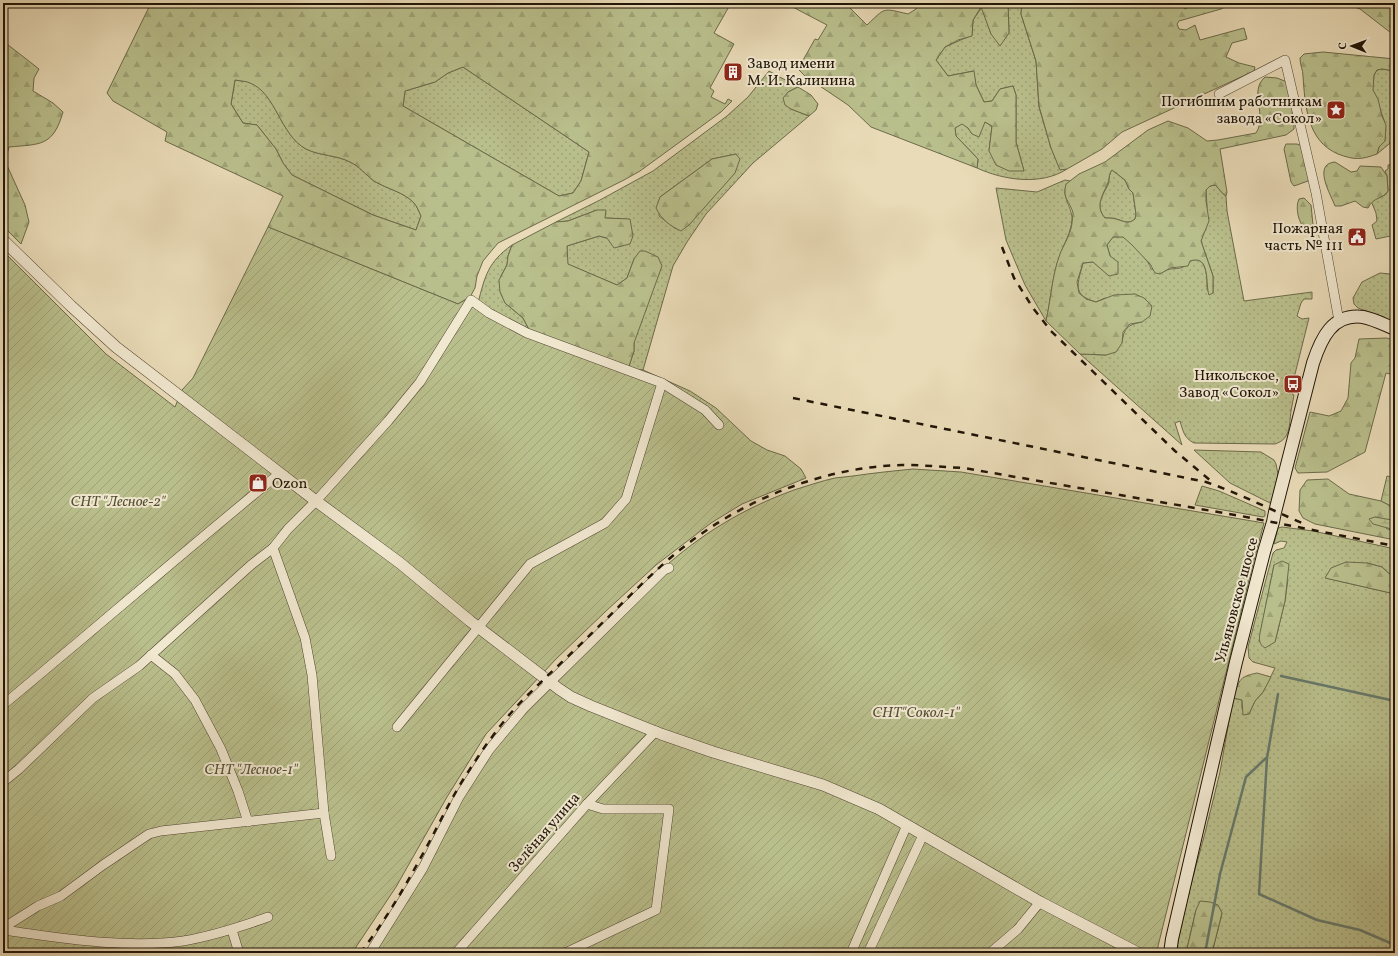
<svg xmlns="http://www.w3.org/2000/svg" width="1398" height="956" viewBox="0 0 1398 956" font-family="Vollkorn,serif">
<defs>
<pattern id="grass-dots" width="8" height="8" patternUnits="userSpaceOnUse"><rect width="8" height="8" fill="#b9bf8c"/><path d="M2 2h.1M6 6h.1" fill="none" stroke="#9fa377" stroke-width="1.8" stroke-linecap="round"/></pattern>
<pattern id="forest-firs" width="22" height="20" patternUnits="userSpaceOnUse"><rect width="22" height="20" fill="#b9bf8c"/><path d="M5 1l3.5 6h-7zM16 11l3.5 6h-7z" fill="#9fa377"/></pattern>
<pattern id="wetland-marsh" width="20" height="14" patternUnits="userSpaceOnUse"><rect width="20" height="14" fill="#b9bf8c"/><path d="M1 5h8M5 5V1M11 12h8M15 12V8" fill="none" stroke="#9fa377"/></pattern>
<pattern id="garden-furrows" width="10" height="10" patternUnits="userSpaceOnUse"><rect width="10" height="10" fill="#b9bf8c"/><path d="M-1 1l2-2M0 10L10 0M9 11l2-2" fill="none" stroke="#9fa377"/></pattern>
</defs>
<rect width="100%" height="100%" fill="#e9dbb7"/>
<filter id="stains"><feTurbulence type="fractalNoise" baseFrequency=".005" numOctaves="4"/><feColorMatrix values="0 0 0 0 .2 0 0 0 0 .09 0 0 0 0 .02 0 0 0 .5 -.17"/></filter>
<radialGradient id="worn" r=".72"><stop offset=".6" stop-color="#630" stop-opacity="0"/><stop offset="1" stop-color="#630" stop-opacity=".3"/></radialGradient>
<g fill="url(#grass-dots)" stroke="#6c6a4a" fill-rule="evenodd">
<path d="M1008 3H1022L1021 14 1036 61 1039 107 1051 148 1060 169H1067C1041 186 1003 180 977 168L978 159 956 136 955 128 962 123 968 128 972 134 985 122 992 126 989 151 1024 171 1016 142V95L1013 86 1000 89 992 101 984 102 976 85 973 71 948 76 936 60 945 47 972 35 973 20 982 7 991 34 1009 33Z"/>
<path d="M463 67 589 152 581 181 573 193 559 196 403 106 405 91 435 82 448 73Z"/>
<path d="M1382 69 1395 71V139L1377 154 1379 147 1385 141 1384 120 1373 91 1372 85 1374 75 1377 70Z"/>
<path d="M769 71 798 87 788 92 791 109 809 116 753 163 706 214 687 242 673 266 643 370 628 369 634 351V259L627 278 617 285 567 264V246L599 236 606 238 625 219 605 218 597 210 568 221 556 222 600 200 653 171 727 116 748 97ZM736 154 676 229 659 216 660 197 712 159Z"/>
<path d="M235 80C240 81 246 81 250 82 276 93 280 135 306 149 320 156 337 155 350 162 359 166 366 175 374 181 387 189 404 192 414 203 417 206 419 212 421 216L416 230 373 215 292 175 283 163 276 149 257 125 243 123 231 104Z"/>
<path d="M1395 164V235L1376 239 1372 225 1377 221 1376 213 1371 201 1385 195 1388 191 1387 176 1385 171 1388 169V165Z"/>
<path d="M1112 170 1125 180 1129 189 1133 193 1136 214 1135 219C1128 225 1124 221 1116 219 1113 218 1109 218 1105 218 1095 207 1102 196 1108 185 1110 179 1108 175 1112 170Z"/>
<path d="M1065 180 1070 181C1057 193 1073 206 1072 220 1071 233 1064 243 1060 255 1052 276 1051 299 1046 321L1025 285 1006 240 996 188 1037 192Z"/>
<path d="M1215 185C1220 189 1221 193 1226 196L1227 211 1244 301 1312 292V299H1304L1301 303 1297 316 1302 319 1309 318 1294 378H1290L1287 388 1293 389 1292 394 1294 395C1293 400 1292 406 1291 411 1289 425 1291 439 1275 444L1194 443C1184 438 1183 431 1180 421L1175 423 1182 445 1080 354 1106 355 1122 343C1124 328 1127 325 1142 322L1105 298 1096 302C1071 295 1078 283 1083 263L1093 262 1101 268 1110 256 1107 245 1113 237C1116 237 1120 236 1123 237 1131 239 1149 261 1151 269L1165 271C1172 267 1177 270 1183 267 1187 266 1188 261 1193 260 1208 257 1207 281 1207 290L1213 293V276L1201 241 1204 231 1207 206 1206 190 1210 186Z"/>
<path d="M512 245 508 256 507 265 501 276 505 303 523 318 532 335 478 303C485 276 488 262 512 245Z"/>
<path d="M1380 273 1390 274 1395 282V322L1358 308 1354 304 1353 298 1362 282Z"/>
<path d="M1194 450 1261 452 1274 460 1276 464 1278 474 1272 504 1230 483Z"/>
<path d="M1202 486 1219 491 1265 511V516L1263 517 1195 505Z"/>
<path d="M1282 527 1313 531 1395 549V579L1382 567 1367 563 1326 578 1395 594V953H1212L1222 913 1196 910 1186 953H1176L1184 910 1205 833 1220 772 1233 698 1242 700V709L1249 714 1255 701 1263 692 1275 668 1253 662 1249 658 1248 647 1273 553 1276 550 1284 548 1287 542 1281 541 1274 544 1278 528ZM1274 565 1288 579 1285 601 1275 642 1259 641Z"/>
</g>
<g fill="url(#forest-firs)" stroke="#6c6a4a" fill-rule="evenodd">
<path d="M151 3H731L714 33 734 44 710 88 714 91 711 97 725 104 728 99 732 101 721 112 640 171 624 180 498 243 483 261 477 276 475 288 470 297 458 304 268 227 283 196 165 141 167 132 113 101 107 93ZM463 67 589 152 581 181 573 193 559 196 403 106 405 91 435 82 448 73ZM235 80C240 81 246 81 250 83 276 93 280 135 306 149 320 156 337 155 350 162 359 166 366 175 374 181 387 189 404 192 414 203 417 206 419 212 421 216L416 230 373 215 292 175 283 163 276 149 257 125 243 123 231 104Z"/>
<path d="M785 3H845L867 25C886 7 882 8 908 14L916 9 918 3H1008L1009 33 1000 46 991 34 981 7 973 20 972 36 958 40 945 47 936 60 948 76 974 71 976 85 984 102 992 101 1000 89 1013 86 1016 95V142L1024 171H1009L996 165 989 151 992 126 985 122 979 137 972 134 968 128 962 124 955 128 956 136 978 159 977 168 871 127 848 105 805 76 798 69 815 39 818 40 827 25Z"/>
<path d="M1022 3H1178L1185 9 1197 3H1232L1221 9 1179 21 1177 24 1179 29 1186 30 1195 25 1200 40 1244 28 1247 39 1232 43 1226 57 1239 63 1255 67 1254 71 1122 132 1102 149 1067 169 1060 170 1051 148 1039 106 1036 61 1021 14Z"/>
<path d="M1343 3H1395V36L1360 9Z"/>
<path d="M3 41 39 69 34 78 33 91 53 103 63 112C53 147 40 144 9 147L5 161 25 205 29 222 21 244 3 226Z"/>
<path d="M1323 52 1395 59V71L1382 69 1377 70 1374 75 1373 90 1378 99 1382 116 1386 125 1385 141 1379 147 1377 154C1361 160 1354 160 1338 154 1307 141 1305 105 1303 76 1303 70 1300 65 1300 58L1304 54Z"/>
<path d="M1265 77 1277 78 1287 82 1294 118V129L1286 135 1220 149 1227 192 1226 196C1221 193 1220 189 1215 185L1210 186 1206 190V201L1209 221 1201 241 1213 276V293L1209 295C1205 284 1211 254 1190 261L1188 266 1170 268 1160 274 1155 273 1150 264 1131 244 1123 237H1113L1107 245 1110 256 1118 262V274L1109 276 1093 262 1083 263 1077 282 1079 293 1086 299 1096 302 1114 295 1135 294 1144 298 1152 306 1150 316 1142 322 1130 324 1123 332 1122 343 1116 352 1106 355 1080 354 1046 321C1051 299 1052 275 1060 254 1064 244 1071 234 1072 223 1072 220 1073 216 1073 213 1070 201 1062 199 1066 184L1079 174 1105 162 1148 130 1168 121 1188 128 1207 141 1218 140 1256 133C1268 115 1248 92 1265 77ZM1112 170 1125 180 1129 189 1133 193 1136 214 1135 219C1128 225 1124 221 1116 219 1113 218 1109 218 1105 218 1095 207 1102 196 1107 185 1110 179 1108 175 1112 170Z"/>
<path d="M798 87 811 95 818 104 816 110 809 116 791 109 785 105 783 98 788 92Z"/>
<path d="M1286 144H1297L1302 146 1309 177 1308 181 1294 186 1291 182 1284 149Z"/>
<path d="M736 154 740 159 735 173 689 225 681 231C670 226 661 219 656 208L660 197 712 159Z"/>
<path d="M1335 162 1351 172 1357 171 1360 166 1381 167 1387 176 1388 191C1382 200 1374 196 1368 208L1363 207 1355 201 1341 206H1335C1331 195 1312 164 1335 162Z"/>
<path d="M1304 198 1311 205 1313 225 1310 229 1306 230C1298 223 1295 207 1299 199Z"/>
<path d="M597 210H606L605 218 630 219 633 236 630 244 614 248 607 238 599 236 567 246 568 264 617 285 627 278 634 259 640 251H645L658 257 662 266 634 343V351L628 369 532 335 523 318 505 303 500 292 499 280 507 265 508 256 512 245 556 222 568 221Z"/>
<path d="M1387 338 1395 341V375L1386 373 1365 452 1327 472 1298 473 1295 468 1310 412 1329 416 1341 411 1348 398 1351 363 1355 358 1359 339Z"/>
<path d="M1328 479 1349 494 1381 501 1395 508 1392 521 1375 517 1387 529 1395 530V540L1315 524 1303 518 1299 511 1300 490 1307 480Z"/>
<path d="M1282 561 1289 564 1285 601 1275 642 1265 648C1259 644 1259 640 1260 633L1274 565Z"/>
<path d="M1346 562 1367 563 1382 567 1395 579V594L1325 578 1331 568Z"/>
<path d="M1257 673 1271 677 1263 692 1255 701 1249 714 1243 715 1242 700 1233 698C1240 681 1237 677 1257 673Z"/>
<path d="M1200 901 1210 902 1218 905 1222 913 1212 953H1186L1196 910Z"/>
</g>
<path fill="url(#wetland-marsh)" stroke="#6c6a4a" d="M1387 476 1395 478V530L1373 524 1369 519 1375 517 1392 520 1395 508 1381 501Z"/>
<g fill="url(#garden-furrows)" stroke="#6c6a4a">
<path d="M268 227 458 304 470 297 499 318 628 369 643 370 690 391 716 408 751 441 767 450 785 456 801 469 806 478 742 504 711 523 656 565 605 612 556 659 486 734 447 797 396 887 352 953H3V251L106 354 175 407 182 390 193 378Z"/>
<path d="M913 469 961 472 1264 523 1254 560 1158 946V953H364L376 938 423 863 494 738 660 571C701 534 742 509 794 490 807 486 821 481 835 478 841 477 847 477 853 476 873 473 893 471 913 469Z"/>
</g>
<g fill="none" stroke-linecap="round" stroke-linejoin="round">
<g stroke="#67796b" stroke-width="2.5">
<path d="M1281 676 1395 701"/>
<path d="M1278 694 1267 758 1259 894 1317 920 1360 930 1395 945"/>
<path d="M1205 953 1220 874 1246 777 1266 758"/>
</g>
<defs>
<g id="minor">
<path d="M1219 94 1285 60 1316 193 1339 321"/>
<path d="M273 548 305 638 312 675 324 813 331 856"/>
<path d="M151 655 175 674 195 700 221 749 238 791 248 822"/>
<path d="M3 705C96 628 187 549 280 473"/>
<path d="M397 727 530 564 605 523 626 499 662 383"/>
<path d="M3 782 19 769 93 698 139 666 251 565 273 548 288 529 316 501 388 421 420 382 471 300 489 313 527 333 662 383 705 410 719 425"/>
<path d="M3 928 38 906 61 896 103 865 149 834 161 831 324 813"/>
<path d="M3 930C61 938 125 949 183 941 212 936 240 927 268 917"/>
<path d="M232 930 239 953"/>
<path d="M370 953 423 868 459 797 489 750 524 708 664 570 669 568"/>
<path d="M456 953 587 804 656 731"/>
<path d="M565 953 656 910 669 809H603L587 804"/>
<path d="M851 953 907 825"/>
<path d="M868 953 923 835"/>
<path d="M990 953 1018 929 1040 902"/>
</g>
<path id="tertiary" d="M3 240 71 306 116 347 316 501 400 563 470 621 559 689 571 697 591 706 661 734 713 752 823 785 879 809 1040 902 1138 953"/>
<path id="secondary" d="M1170 953 1172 939 1236 662 1264 552 1273 522 1275 512 1313 363C1321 339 1332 313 1363 317 1374 319 1385 325 1395 329"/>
</defs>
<use href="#minor" stroke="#524633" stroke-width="10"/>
<use href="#tertiary" stroke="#524633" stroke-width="12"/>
<use href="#secondary" stroke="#201507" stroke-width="14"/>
<use href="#minor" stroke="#f1e8d0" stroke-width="9"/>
<use href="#tertiary" stroke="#f1e8d0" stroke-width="11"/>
<use href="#secondary" stroke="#f1e8d0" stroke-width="12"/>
<g stroke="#201507" stroke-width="2.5" stroke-dasharray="7 7" stroke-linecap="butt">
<path d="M1002 247 1014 278 1033 308 1051 331 1175 451 1211 481"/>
<path d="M793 398 1206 482C1241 494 1273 511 1307 525"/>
<path d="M360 953C383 924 402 892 420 859 437 829 451 797 470 769 484 747 500 725 517 706 541 681 567 658 591 634 621 605 649 575 681 549 742 500 823 467 902 465 923 465 943 467 964 468L1241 516 1395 546"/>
</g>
</g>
<defs>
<symbol id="building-square" viewBox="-11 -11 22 22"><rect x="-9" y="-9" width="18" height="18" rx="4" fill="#8f2418" stroke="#f1e8d0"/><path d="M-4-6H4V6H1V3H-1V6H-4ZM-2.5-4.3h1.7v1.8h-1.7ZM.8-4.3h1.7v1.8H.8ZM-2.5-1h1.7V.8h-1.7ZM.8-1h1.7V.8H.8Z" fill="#fff"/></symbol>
<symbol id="sight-square" viewBox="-11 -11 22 22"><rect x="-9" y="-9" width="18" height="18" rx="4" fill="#8f2418" stroke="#f1e8d0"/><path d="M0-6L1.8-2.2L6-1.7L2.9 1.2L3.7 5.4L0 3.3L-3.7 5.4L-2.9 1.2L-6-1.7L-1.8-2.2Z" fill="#fff"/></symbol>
<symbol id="civic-square" viewBox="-11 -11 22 22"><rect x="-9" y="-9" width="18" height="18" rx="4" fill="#8f2418" stroke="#f1e8d0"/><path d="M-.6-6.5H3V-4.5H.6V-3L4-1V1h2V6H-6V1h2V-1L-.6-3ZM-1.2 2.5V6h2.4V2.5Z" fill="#fff"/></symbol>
<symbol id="bus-square" viewBox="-11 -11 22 22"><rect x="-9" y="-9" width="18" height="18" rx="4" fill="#8f2418" stroke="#f1e8d0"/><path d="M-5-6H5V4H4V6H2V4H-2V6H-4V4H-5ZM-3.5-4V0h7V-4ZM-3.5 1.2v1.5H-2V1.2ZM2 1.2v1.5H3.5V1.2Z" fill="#fff"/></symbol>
<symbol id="shop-square" viewBox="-11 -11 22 22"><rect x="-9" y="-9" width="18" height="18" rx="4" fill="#8f2418" stroke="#f1e8d0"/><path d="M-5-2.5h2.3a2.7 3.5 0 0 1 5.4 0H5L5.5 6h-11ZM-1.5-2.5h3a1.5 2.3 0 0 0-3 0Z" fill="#fff"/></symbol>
</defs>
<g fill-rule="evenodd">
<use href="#building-square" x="722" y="61" width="22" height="22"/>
<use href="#sight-square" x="1325" y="99" width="22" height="22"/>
<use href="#civic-square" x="1346" y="226" width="22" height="22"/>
<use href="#bus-square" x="1282" y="373" width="22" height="22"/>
<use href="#shop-square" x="247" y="472" width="22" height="22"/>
</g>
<g text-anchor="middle" stroke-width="4" stroke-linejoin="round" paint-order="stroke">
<g font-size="15" fill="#201507" stroke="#f1e8d0" text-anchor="end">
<text x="747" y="68" text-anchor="start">Завод имени<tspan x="747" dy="17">М. И. Калинина</tspan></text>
<text x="1322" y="106">Погибшим работникам<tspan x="1322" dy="17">завода «Сокол»</tspan></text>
<text x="1343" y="233">Пожарная<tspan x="1343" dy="17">часть № 111</tspan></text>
<text x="1279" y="380">Никольское,<tspan x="1279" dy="17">Завод «Сокол»</tspan></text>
<text x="272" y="488" text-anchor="start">Ozon</text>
</g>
<g font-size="15" font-style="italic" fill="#565036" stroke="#f1e8d0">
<text x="118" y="506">СНТ "Лесное-2"</text>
<text x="916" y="717">СНТ"Сокол-1"</text>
<text x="251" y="774">СНТ "Лесное-1"</text>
</g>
<g font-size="15" fill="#201507" stroke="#f1e8d0">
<text transform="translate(1236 600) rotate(-75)" y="5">Ульяновское шоссе</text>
<text transform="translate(544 832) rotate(-49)" y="5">Зелёная улица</text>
</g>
</g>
<rect width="1398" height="956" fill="none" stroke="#e9dbb7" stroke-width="16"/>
<rect x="4" y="4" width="1390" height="948" fill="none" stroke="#201507" stroke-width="2"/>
<rect x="8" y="8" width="1382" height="940" fill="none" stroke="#201507"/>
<g transform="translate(1352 46) rotate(271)" stroke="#f1e8d0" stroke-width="3" paint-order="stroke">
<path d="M0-3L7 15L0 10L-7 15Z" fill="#201507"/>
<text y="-6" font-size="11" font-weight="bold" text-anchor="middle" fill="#201507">С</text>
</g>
<rect width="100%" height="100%" filter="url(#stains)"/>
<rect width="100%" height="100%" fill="url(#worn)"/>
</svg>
